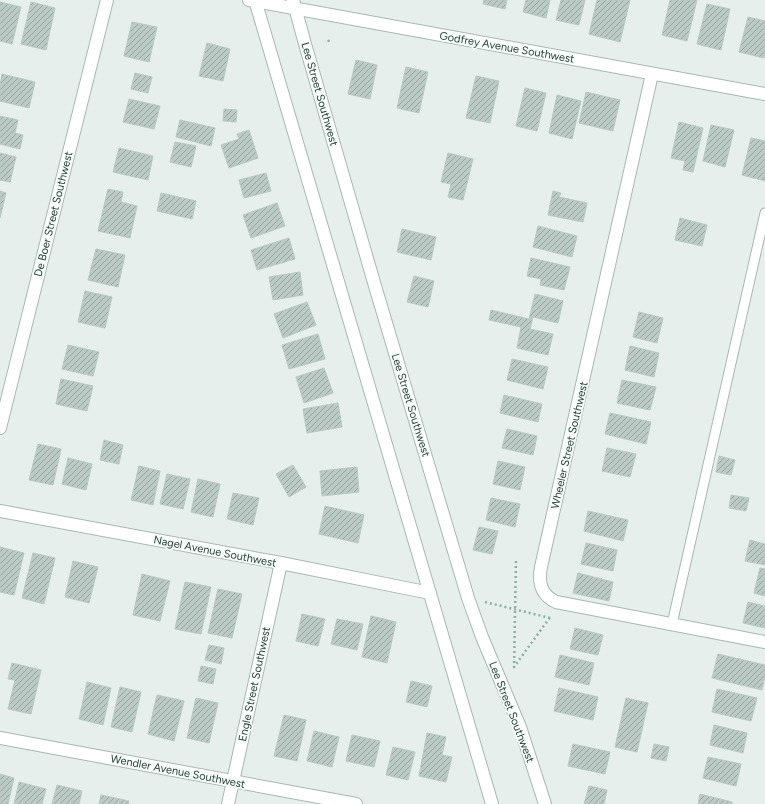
<svg xmlns="http://www.w3.org/2000/svg" width="765" height="804" viewBox="0 0 765 804" font-family="Figtree,sans-serif">
<defs>
<pattern id="building-hatch" width="6" height="6" patternUnits="userSpaceOnUse"><rect width="6" height="6" fill="#bbcac4"/><path d="M-1 1l2-2M0 6l6-6M5 7l2-2" fill="none" stroke="#98a6a0"/></pattern>
</defs>
<rect width="100%" height="100%" fill="#e6efeb"/>
<g fill="url(#building-hatch)" stroke="#b8c9c2">
<path d="M484 0H507L505 9 483 4Z"/>
<path d="M526 0H550L546 18 523 12Z"/>
<path d="M561 0H585L579 25 556 20Z"/>
<path d="M597 0H630L620 42 589 34Z"/>
<path d="M670 0H697L687 41 662 35Z"/>
<path d="M0 2 21 7 12 44 0 41Z"/>
<path d="M31 2 55 8 46 50 21 44Z"/>
<path d="M707 4 730 9 721 50 697 44Z"/>
<path d="M748 17 765 21V51L764 58 739 52Z"/>
<path d="M132 22 157 27 149 62 124 56Z"/>
<path d="M207 43 230 49 223 81 199 76Z"/>
<path d="M356 60 377 65 370 99 348 94Z"/>
<path d="M406 67 428 72 419 113 397 108Z"/>
<path d="M135 73 152 77 148 93 131 89Z"/>
<path d="M2 74 35 82 29 108 0 101V85Z"/>
<path d="M476 76 499 81 490 123 466 118Z"/>
<path d="M525 88 546 93 537 131 516 126Z"/>
<path d="M586 92 620 100 613 131 579 123Z"/>
<path d="M557 95 581 101 572 139 549 133Z"/>
<path d="M129 99 160 106 154 129 123 122Z"/>
<path d="M224 109 237 110 236 122 223 121Z"/>
<path d="M0 116 18 120 15 133 23 135 20 149 0 144Z"/>
<path d="M180 120 215 128 211 146 176 137Z"/>
<path d="M679 122 703 128 693 172 683 170 685 161 671 158Z"/>
<path d="M711 125 734 130 725 167 703 161Z"/>
<path d="M249 130 258 158 229 168 221 145 239 139 237 134Z"/>
<path d="M751 138 765 141V181L742 175Z"/>
<path d="M175 142 196 146 191 167 170 162Z"/>
<path d="M119 148 153 156 148 180 113 172Z"/>
<path d="M0 153 16 157 10 182 0 180Z"/>
<path d="M448 153 473 159 463 200 448 197 451 184 441 182Z"/>
<path d="M266 173 271 191 244 198 239 180Z"/>
<path d="M108 189 123 192 121 202 137 206 130 238 98 231Z"/>
<path d="M0 191 6 193 0 218Z"/>
<path d="M553 191 561 193 559 197 587 203 583 222 548 215Z"/>
<path d="M161 193 196 201 192 219 157 211Z"/>
<path d="M277 203 285 226 251 238 243 215Z"/>
<path d="M680 218 707 225 702 246 675 240Z"/>
<path d="M538 226 577 236 572 257 533 247Z"/>
<path d="M402 229 436 237 431 260 397 252Z"/>
<path d="M289 238 295 259 257 270 251 250Z"/>
<path d="M96 249 125 255 118 287 88 280Z"/>
<path d="M531 258 570 267 564 290 540 285 541 279 527 276Z"/>
<path d="M300 272 303 295 273 300 269 277Z"/>
<path d="M414 276 434 281 428 307 407 302Z"/>
<path d="M85 291 112 297 105 328 78 322Z"/>
<path d="M535 294 563 301 558 323 533 317 530 329 553 334 548 355 517 348 521 327 489 320 491 310 529 319Z"/>
<path d="M307 302 316 325 283 338 274 314Z"/>
<path d="M639 312 663 318 657 343 633 337Z"/>
<path d="M318 334 325 359 289 369 282 345Z"/>
<path d="M68 345 99 352 93 376 62 369Z"/>
<path d="M630 346 659 353 654 377 625 370Z"/>
<path d="M512 359 548 367 543 389 507 380Z"/>
<path d="M324 368 333 393 304 403 296 377Z"/>
<path d="M61 379 93 386 87 411 56 404Z"/>
<path d="M622 380 656 387 650 410 617 403Z"/>
<path d="M504 395 542 404 538 422 500 413Z"/>
<path d="M338 403 342 427 307 433 303 409Z"/>
<path d="M610 413 651 422 646 444 605 434Z"/>
<path d="M507 429 537 436 533 455 502 448Z"/>
<path d="M104 440 123 445 119 464 100 460Z"/>
<path d="M38 444 61 449 53 485 29 480Z"/>
<path d="M607 448 636 454 630 477 602 471Z"/>
<path d="M719 456 735 460 731 475 716 472Z"/>
<path d="M68 458 92 464 86 490 62 484Z"/>
<path d="M498 461 525 467 520 490 493 484Z"/>
<path d="M293 465 306 487 289 497 276 474Z"/>
<path d="M139 466 160 471 153 505 131 500Z"/>
<path d="M357 467 359 492 322 496 320 471Z"/>
<path d="M167 474 190 479 183 509 160 504Z"/>
<path d="M198 479 220 484 213 517 191 512Z"/>
<path d="M233 493 259 498 253 525 227 519Z"/>
<path d="M731 495 749 498 746 511 729 508Z"/>
<path d="M491 498 520 504 515 527 486 520Z"/>
<path d="M325 506 364 515 358 543 319 534Z"/>
<path d="M588 511 628 520 623 541 584 531Z"/>
<path d="M479 527 498 531 492 554 473 550Z"/>
<path d="M750 540 765 544V565L745 561Z"/>
<path d="M586 543 617 550 613 571 581 564Z"/>
<path d="M0 547 24 553 14 595 0 592Z"/>
<path d="M33 553 55 558 44 604 22 598Z"/>
<path d="M73 561 98 567 89 603 65 597Z"/>
<path d="M760 568 765 569V596L754 593Z"/>
<path d="M578 573 613 582 609 601 573 593Z"/>
<path d="M142 574 170 581 160 621 133 615Z"/>
<path d="M185 582 211 587 201 634 175 629Z"/>
<path d="M218 589 242 594 232 638 208 633Z"/>
<path d="M748 602 765 606V628L743 623Z"/>
<path d="M302 614 325 619 318 646 296 641Z"/>
<path d="M371 616 396 622 387 663 362 657Z"/>
<path d="M337 619 363 624 357 650 331 644Z"/>
<path d="M575 628 603 635 598 655 570 649Z"/>
<path d="M209 645 224 648 221 664 205 660Z"/>
<path d="M718 654 765 665V676L762 690 712 678Z"/>
<path d="M560 655 594 663 589 685 555 677Z"/>
<path d="M12 663 41 670 31 714 8 709 15 680 8 679Z"/>
<path d="M201 666 216 669 213 684 198 681Z"/>
<path d="M411 681 432 686 427 707 406 702Z"/>
<path d="M87 682 111 688 103 725 79 719Z"/>
<path d="M120 687 141 692 132 732 111 727Z"/>
<path d="M559 688 598 697 593 720 554 711Z"/>
<path d="M717 689 757 698 751 721 712 712Z"/>
<path d="M157 695 184 701 174 741 148 734Z"/>
<path d="M196 698 218 703 209 743 187 738Z"/>
<path d="M626 698 648 703 637 752 615 747Z"/>
<path d="M284 715 306 720 297 761 274 756Z"/>
<path d="M714 725 747 733 743 753 710 745Z"/>
<path d="M314 731 339 737 332 767 307 761Z"/>
<path d="M427 733 446 737 442 755 452 757 446 782 419 776Z"/>
<path d="M352 735 380 741 374 767 346 761Z"/>
<path d="M573 744 610 752 605 774 568 766Z"/>
<path d="M654 744 669 747 666 761 651 758Z"/>
<path d="M393 747 415 752 408 780 386 775Z"/>
<path d="M708 757 741 764 736 786 703 778Z"/>
<path d="M0 774 14 778 8 804H0Z"/>
<path d="M19 782 46 789 42 804H14Z"/>
<path d="M57 785 82 791 79 804H52Z"/>
<path d="M589 786 607 790 604 804H584Z"/>
<path d="M700 794 732 802V804H698Z"/>
<path d="M101 795 129 801 128 804H99Z"/>
</g>
<g fill="none" stroke-linecap="round" stroke-linejoin="round">
<defs>
<path id="service" d="M672 624 765 213"/>
<g id="minor">
<path d="M249 0 765 94"/>
<path d="M652 74 541 567C538 583 541 595 556 602L765 642"/>
<path d="M0 428 107 0"/>
<path d="M0 511 281 563 430 593"/>
<path d="M0 738 356 804"/>
<path d="M228 804 281 563"/>
</g>
<g id="tertiary">
<path d="M255 0 492 804"/>
<path d="M293 0 305 44 375 286 468 598 482 637 520 727 545 804"/>
</g>
</defs>
<use href="#service" stroke="#a8b8b2" stroke-width="11"/>
<use href="#minor" stroke="#a8b8b2" stroke-width="14"/>
<use href="#tertiary" stroke="#a8b8b2" stroke-width="14"/>
<g stroke="#86b3a5" stroke-width="2.5" stroke-dasharray="2 3" stroke-linecap="butt">
<path d="M328 40 330 43"/>
<path d="M516 561 514 667 551 616"/>
<path d="M485 602 550 618"/>
</g>
<use href="#service" stroke="#fff" stroke-width="9"/>
<use href="#minor" stroke="#fff" stroke-width="12"/>
<use href="#tertiary" stroke="#fff" stroke-width="12"/>
</g>
<g text-anchor="middle" stroke-width="3.5" stroke-linejoin="round" paint-order="stroke">
<g font-size="11" fill="#24423a" stroke="#f7fbf9">
<text transform="translate(507 47) rotate(10)" y="4">Godfrey Avenue Southwest</text>
<text transform="translate(320 94) rotate(74)" y="4">Lee Street Southwest</text>
<text transform="translate(53 214) rotate(-76)" y="4">De Boer Street Southwest</text>
<text transform="translate(411 405) rotate(73)" y="4">Lee Street Southwest</text>
<text transform="translate(569 445) rotate(-77)" y="4">Wheeler Street Southwest</text>
<text transform="translate(215 551) rotate(11)" y="4">Nagel Avenue Southwest</text>
<text transform="translate(254 684) rotate(-78)" y="4">Engle Street Southwest</text>
<text transform="translate(512 712) rotate(69)" y="4">Lee Street Southwest</text>
<text transform="translate(178 771) rotate(11)" y="4">Wendler Avenue Southwest</text>
</g>
</g>
</svg>
